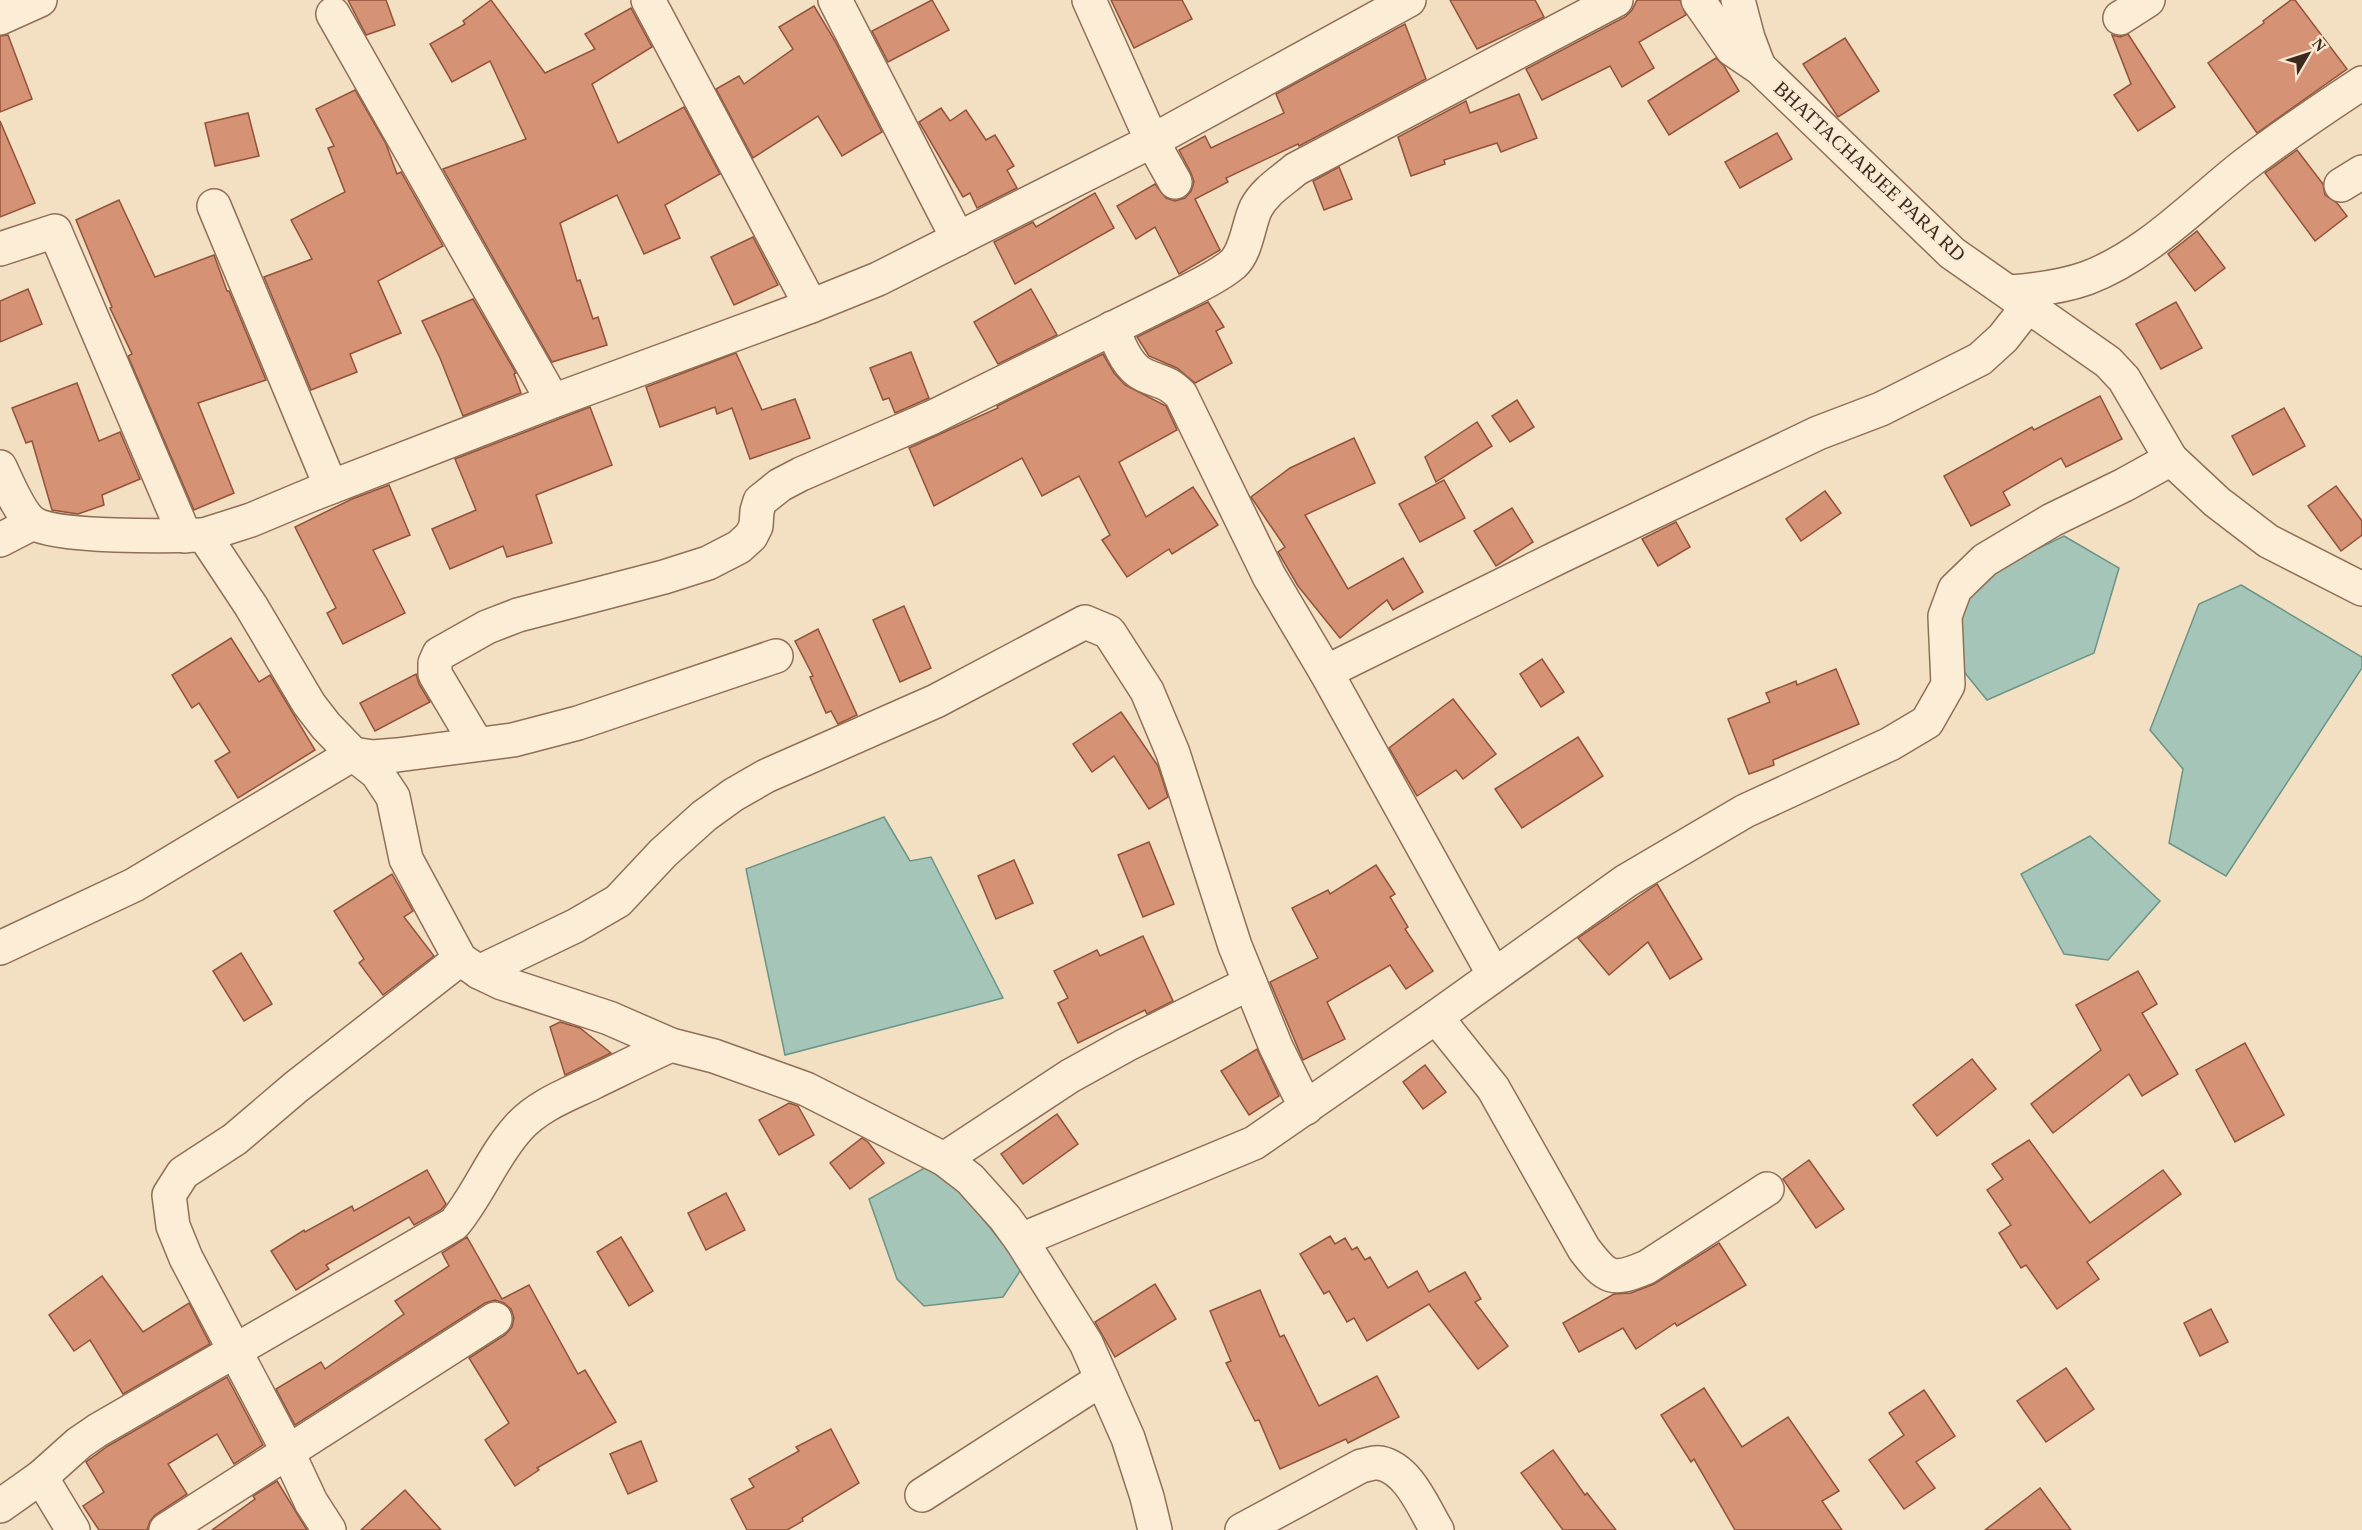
<svg xmlns="http://www.w3.org/2000/svg" width="2362" height="1530" viewBox="0 0 2362 1530" font-family="'Times New Roman',serif">
<rect width="100%" height="100%" fill="#f3dfc2"/>
<g fill="#a5c5b8" stroke="#6a9586" stroke-width="1.5">
<path d="M2064 536 2119 568 2094 653 1987 700 1943 646 1936 598Z"/>
<path d="M2241 585 2362 657V668L2226 876 2169 843 2183 769 2150 730 2199 604Z"/>
<path d="M884 817 910 861 931 857 1003 998 785 1055 746 869Z"/>
<path d="M2090 836 2160 901 2108 960 2064 954 2021 874Z"/>
<path d="M937 1161 1022 1268 1003 1297 924 1306 897 1279 869 1199Z"/>
</g>
<g fill="#d59274" stroke="#92533a" stroke-width="1.5">
<path d="M348 0H386L395 25 366 35Z"/>
<path d="M491 0 545 73 595 49 585 34 631 8 652 47 592 84 618 143 684 107 720 174 665 205 680 238 644 254 617 195 560 223 577 281 580 280 593 319 598 317 607 345 552 362 443 169 526 139 490 61 452 82 430 44 465 24 463 21Z"/>
<path d="M932 0 949 30 888 62 872 31Z"/>
<path d="M1111 0H1182L1192 19 1134 48Z"/>
<path d="M1450 0H1535L1544 17 1477 49Z"/>
<path d="M1637 0H1680L1686 15 1639 42 1654 68 1622 87 1610 66 1542 100 1526 69 1625 17 1632 10Z"/>
<path d="M2291 0H2295L2347 69 2257 133 2208 63 2264 23 2263 21Z"/>
<path d="M814 6 835 41 882 132 842 156 818 116 753 158 716 89 739 76 744 84 793 49 779 27Z"/>
<path d="M1405 24 1426 79 1299 146 1298 144 1226 178 1228 182 1195 199 1220 250 1179 274 1155 227 1136 239 1117 206 1155 184 1166 198 1175 201 1185 198 1191 191 1194 182 1191 173 1179 150 1205 136 1211 148 1284 113 1276 94Z"/>
<path d="M2128 34 2175 107 2138 131 2114 95 2131 84 2112 35 2120 37Z"/>
<path d="M8 35 32 99 0 112V36Z"/>
<path d="M1845 38 1879 91 1838 117 1803 64Z"/>
<path d="M1716 58 1724 66 1739 91 1669 135 1648 101Z"/>
<path d="M355 90 386 144 397 174 401 172 443 246 378 281 401 333 350 354 357 372 311 390 264 277 312 259 291 220 345 192 328 148 334 146 316 109Z"/>
<path d="M1519 94 1537 138 1501 152 1497 143 1444 160 1445 164 1411 176 1398 137 1466 101 1470 113Z"/>
<path d="M941 108 950 121 966 110 986 140 995 135 1014 166 1007 170 1017 188 977 208 970 193 963 197 919 122Z"/>
<path d="M248 113 259 156 215 166 205 123Z"/>
<path d="M0 121 35 203 0 217Z"/>
<path d="M1777 133 1792 159 1740 188 1725 162Z"/>
<path d="M2297 150 2323 184 2325 195 2337 203 2347 216 2315 241 2265 173Z"/>
<path d="M1339 167 1352 199 1324 210 1313 181Z"/>
<path d="M1095 193 1114 228 1015 284 994 242 1033 222 1036 227Z"/>
<path d="M119 200 155 277 214 255 227 291H229L266 380 198 403 234 493 194 510 128 356 132 354 110 308 112 307 76 220Z"/>
<path d="M2197 231 2225 268 2195 291 2168 254Z"/>
<path d="M753 237 778 285 734 305 711 257Z"/>
<path d="M28 289 42 324 0 342V301Z"/>
<path d="M1031 289 1057 335 998 364 974 322Z"/>
<path d="M473 299 516 373 514 374 521 393 463 416 440 358 422 321Z"/>
<path d="M1208 302 1224 327 1216 331 1232 363 1195 383 1177 368 1149 356 1137 337Z"/>
<path d="M2176 302 2202 348 2161 369 2136 324Z"/>
<path d="M911 352 929 398 895 413 889 398 883 400 870 368Z"/>
<path d="M736 353 762 410 795 399 810 438 750 459 732 408 717 414 715 407 660 427 646 387Z"/>
<path d="M1103 354 1114 373 1125 385 1166 406 1177 430 1119 462 1146 517 1193 487 1218 525 1172 554 1169 549 1127 577 1102 540 1110 535 1079 476 1042 496 1022 458 934 506 909 448 998 408 997 406Z"/>
<path d="M77 383 99 441 120 432 140 479 102 495 104 505 78 514 52 510 32 441 26 443 12 408Z"/>
<path d="M2100 396 2122 439 2066 467 2061 458 2003 492 2010 505 1971 526 1944 476 2032 427 2034 430Z"/>
<path d="M1517 400 1534 427 1510 442 1492 416Z"/>
<path d="M590 407 612 465 536 495 552 543 507 557 503 546 450 569 432 529 476 510 455 459Z"/>
<path d="M2284 408 2305 446 2253 475 2232 436Z"/>
<path d="M1477 422 1492 446 1436 482 1425 457Z"/>
<path d="M1354 438 1375 483 1305 515 1348 589 1403 558 1423 592 1393 610 1387 600 1340 638 1298 586 1278 552 1285 547 1251 497 1290 468Z"/>
<path d="M1444 480 1465 518 1420 542 1399 504Z"/>
<path d="M389 485 410 535 373 550 405 613 343 644 327 613 336 608 295 527 352 499Z"/>
<path d="M2336 486 2362 521V535L2341 551 2308 506Z"/>
<path d="M1825 491 1841 513 1801 541 1786 519Z"/>
<path d="M1512 508 1533 542 1496 566 1474 531Z"/>
<path d="M1676 522 1690 547 1658 566 1642 539Z"/>
<path d="M904 606 931 668 900 682 873 620Z"/>
<path d="M818 629 857 715 838 724 831 711 826 713 810 677 813 676 795 641Z"/>
<path d="M231 638 259 682 270 675 315 750 238 798 215 761 230 752 199 703 192 708 172 675Z"/>
<path d="M1542 659 1564 692 1541 707 1520 674Z"/>
<path d="M1836 669 1859 724 1773 760 1774 765 1749 774 1728 719 1770 702 1766 693 1796 681 1797 685Z"/>
<path d="M416 674 419 684 430 702 375 731 360 703Z"/>
<path d="M1453 699 1496 754 1463 779 1456 770 1417 796 1389 748Z"/>
<path d="M1121 712 1158 766 1168 797 1149 809 1114 756 1092 772 1073 744Z"/>
<path d="M1578 737 1603 776 1522 828 1495 789Z"/>
<path d="M1149 842 1174 904 1143 917 1118 855Z"/>
<path d="M1014 860 1033 903 996 919 978 876Z"/>
<path d="M1376 865 1395 894 1390 897 1408 927 1405 929 1433 971 1406 989 1390 965 1327 1002 1345 1039 1303 1060 1270 982 1318 958 1292 908 1328 890 1330 894Z"/>
<path d="M392 874 413 911 404 917 434 956 383 995 359 963 364 959 334 911Z"/>
<path d="M1657 884 1702 959 1670 979 1648 942 1609 975 1578 938Z"/>
<path d="M1143 936 1173 1001 1147 1014 1145 1010 1078 1043 1058 1003 1068 998 1054 971 1097 950 1100 956Z"/>
<path d="M241 953 272 1004 244 1021 213 971Z"/>
<path d="M2138 971 2157 1004 2142 1013 2178 1074 2142 1096 2129 1074 2053 1133 2031 1104 2101 1050 2076 1005Z"/>
<path d="M560 1022 580 1028 611 1053 565 1075 550 1027Z"/>
<path d="M2245 1043 2284 1115 2235 1142 2196 1070Z"/>
<path d="M1257 1049 1279 1096 1249 1115 1221 1071Z"/>
<path d="M1972 1059 1996 1089 1937 1136 1913 1105Z"/>
<path d="M1425 1065 1446 1092 1423 1109 1403 1082Z"/>
<path d="M789 1103 798 1106 814 1135 779 1155 759 1120Z"/>
<path d="M1057 1114 1078 1144 1023 1184 1001 1154Z"/>
<path d="M862 1138 868 1142 884 1163 850 1189 830 1163Z"/>
<path d="M2029 1140 2090 1223 2163 1170 2181 1194 2087 1262 2099 1279 2057 1309 2026 1265 2021 1268 1999 1233 2011 1225 1987 1190 2003 1179 1992 1164Z"/>
<path d="M1809 1160 1844 1209 1816 1228 1783 1179Z"/>
<path d="M427 1170 446 1204 441 1210 414 1225 409 1217 326 1265 329 1269 296 1290 271 1251 304 1230 305 1232 352 1206 354 1211Z"/>
<path d="M726 1193 745 1230 706 1250 688 1213Z"/>
<path d="M1330 1236 1335 1244 1345 1238 1352 1250 1357 1247 1365 1260 1370 1257 1388 1288 1417 1271 1429 1292 1465 1272 1481 1299 1475 1302 1508 1346 1478 1369 1429 1304 1367 1341 1354 1318 1347 1322 1329 1291 1324 1294 1300 1254Z"/>
<path d="M467 1237 502 1299 529 1285 578 1374 585 1370 616 1422 537 1468 539 1470 515 1486 485 1440 509 1423 469 1358 505 1335 512 1327 514 1318 511 1309 504 1303 495 1300 485 1303 295 1425 276 1389 321 1362 325 1369 404 1314 395 1301 449 1266 442 1253Z"/>
<path d="M621 1237 653 1291 629 1306 597 1252Z"/>
<path d="M1719 1243 1746 1285 1677 1326 1675 1323 1636 1349 1623 1328 1579 1352 1563 1323 1614 1294 1631 1293 1654 1284Z"/>
<path d="M102 1276 143 1332 189 1303 210 1344 123 1394 90 1340 74 1351 49 1315Z"/>
<path d="M1155 1284 1176 1319 1115 1357 1095 1322Z"/>
<path d="M1260 1290 1280 1337 1284 1335 1319 1406 1377 1376 1399 1417 1348 1443 1346 1439 1280 1469 1259 1420 1255 1421 1226 1363 1231 1361 1210 1311Z"/>
<path d="M2211 1309 2228 1342 2200 1356 2184 1323Z"/>
<path d="M2066 1368 2094 1409 2046 1442 2017 1401Z"/>
<path d="M227 1377 263 1445 234 1464 217 1434 168 1464 187 1494 155 1515 150 1521 147 1530H99L83 1506 104 1492 86 1462 108 1446Z"/>
<path d="M1704 1388 1742 1447 1788 1417 1839 1491 1822 1501 1842 1530H1735L1694 1459 1691 1462 1661 1415Z"/>
<path d="M1924 1390 1955 1436 1916 1462 1935 1488 1904 1509 1869 1460 1904 1435 1889 1413Z"/>
<path d="M831 1429 859 1483 802 1518 803 1521 787 1530H747L731 1499 754 1487 749 1479 799 1451 796 1447Z"/>
<path d="M641 1441 657 1481 628 1494 610 1454Z"/>
<path d="M1553 1450 1585 1495 1587 1493 1616 1530H1563L1521 1473Z"/>
<path d="M277 1481 307 1530H212L255 1499 253 1496Z"/>
<path d="M2040 1488 2071 1530H1985Z"/>
<path d="M405 1490 441 1530H361Z"/>
</g>
<g fill="none" stroke-linecap="round" stroke-linejoin="round">
<defs>
<g id="street">
<path d="M648 0 811 306"/>
<path d="M835 0 958 239"/>
<path d="M1089 0 1152 141 1175 182"/>
<path d="M1698 0 1732 49 1760 68 1952 253 2108 362 2124 379 2171 459 2217 502 2268 541 2362 589"/>
<path d="M1738 0 1748 38 1759 67"/>
<path d="M333 14 553 401"/>
<path d="M0 18 40 0"/>
<path d="M2120 18 2148 0"/>
<path d="M2341 185 2362 172"/>
<path d="M214 206 331 487"/>
<path d="M0 249 55 231 185 536"/>
<path d="M2010 292C2036 290 2062 287 2087 278 2146 256 2193 206 2242 167 2281 137 2321 110 2362 83"/>
<path d="M1112 328C1119 344 1127 367 1144 375 1161 383 1166 380 1181 395L1269 576 1326 672 1494 975"/>
<path d="M0 467C7 482 20 514 33 523 56 538 172 536 204 535L251 606 309 704 326 726 353 754 377 773 393 797 406 859 460 959 479 972 502 983 609 1018 671 1045 714 1056 806 1089 944 1159 970 1179 1005 1218 1021 1240 1086 1343 1128 1438 1147 1497 1155 1530"/>
<path d="M204 535 251 520 313 494 553 401 811 306 878 279 1152 141 1409 0"/>
<path d="M0 540 33 523"/>
<path d="M1326 672 1561 556 1818 433 1881 409 1980 359 2003 338 2029 305"/>
<path d="M476 743 435 674V663L439 654 487 627 518 615 664 577 708 563 739 547 751 536 756 526 757 511 760 501 780 485 801 474 933 417 1180 295C1197 286 1218 277 1233 264 1247 251 1248 225 1256 208 1265 191 1282 181 1296 169L1616 0"/>
<path d="M0 948 134 885 353 754 373 757 397 755 513 740 578 723 776 656"/>
<path d="M479 972 575 926 618 901 663 853 704 816 733 795 766 776 936 701 1085 622 1109 632 1147 691 1173 753 1235 946 1276 1047 1306 1108"/>
<path d="M1436 1017 1493 1088 1584 1249C1607 1279 1612 1282 1647 1267L1767 1189"/>
<path d="M944 1159 1070 1076 1126 1045 1250 983"/>
<path d="M1021 1240 1254 1143 1436 1017 1626 881 1745 811 1890 744 1927 722 1948 685 1945 616 1955 589 1985 560 2052 520 2124 485 2171 459"/>
<path d="M41 1477 73 1530"/>
<path d="M922 1495 1102 1379"/>
<path d="M0 1506 41 1477 79 1443 98 1430 454 1224C479 1194 492 1157 518 1128 537 1106 567 1095 592 1083 619 1070 645 1057 671 1045"/>
<path d="M166 1530 495 1319"/>
<path d="M329 1530 311 1502 283 1442 186 1258 173 1226 169 1195 183 1173 235 1139 296 1087 460 959"/>
<path d="M1242 1530 1361 1466C1367 1465 1374 1462 1380 1463 1409 1469 1423 1507 1437 1530"/>
</g>
</defs>
<use href="#street" stroke="#906f57" stroke-width="36"/>
<use href="#street" stroke="#fcedd7" stroke-width="33"/>
</g>
<g text-anchor="middle" stroke-width="4.5" stroke-linejoin="round" paint-order="stroke">
<g font-size="20" fill="#3e291d" stroke="#f9ead3">
<text transform="translate(1870 171) rotate(43)" y="7">BHATTACHARJEE PARA RD</text>
</g>
</g>
<g transform="translate(2308 54) rotate(51)" stroke="#f9ead3" stroke-width="4.5" paint-order="stroke">
<path d="M0-4.5L10 22L0 15L-10 22Z" fill="#3e291d"/>
<text y="-9" font-size="16" font-weight="bold" text-anchor="middle" fill="#3e291d">N</text>
</g>
</svg>
